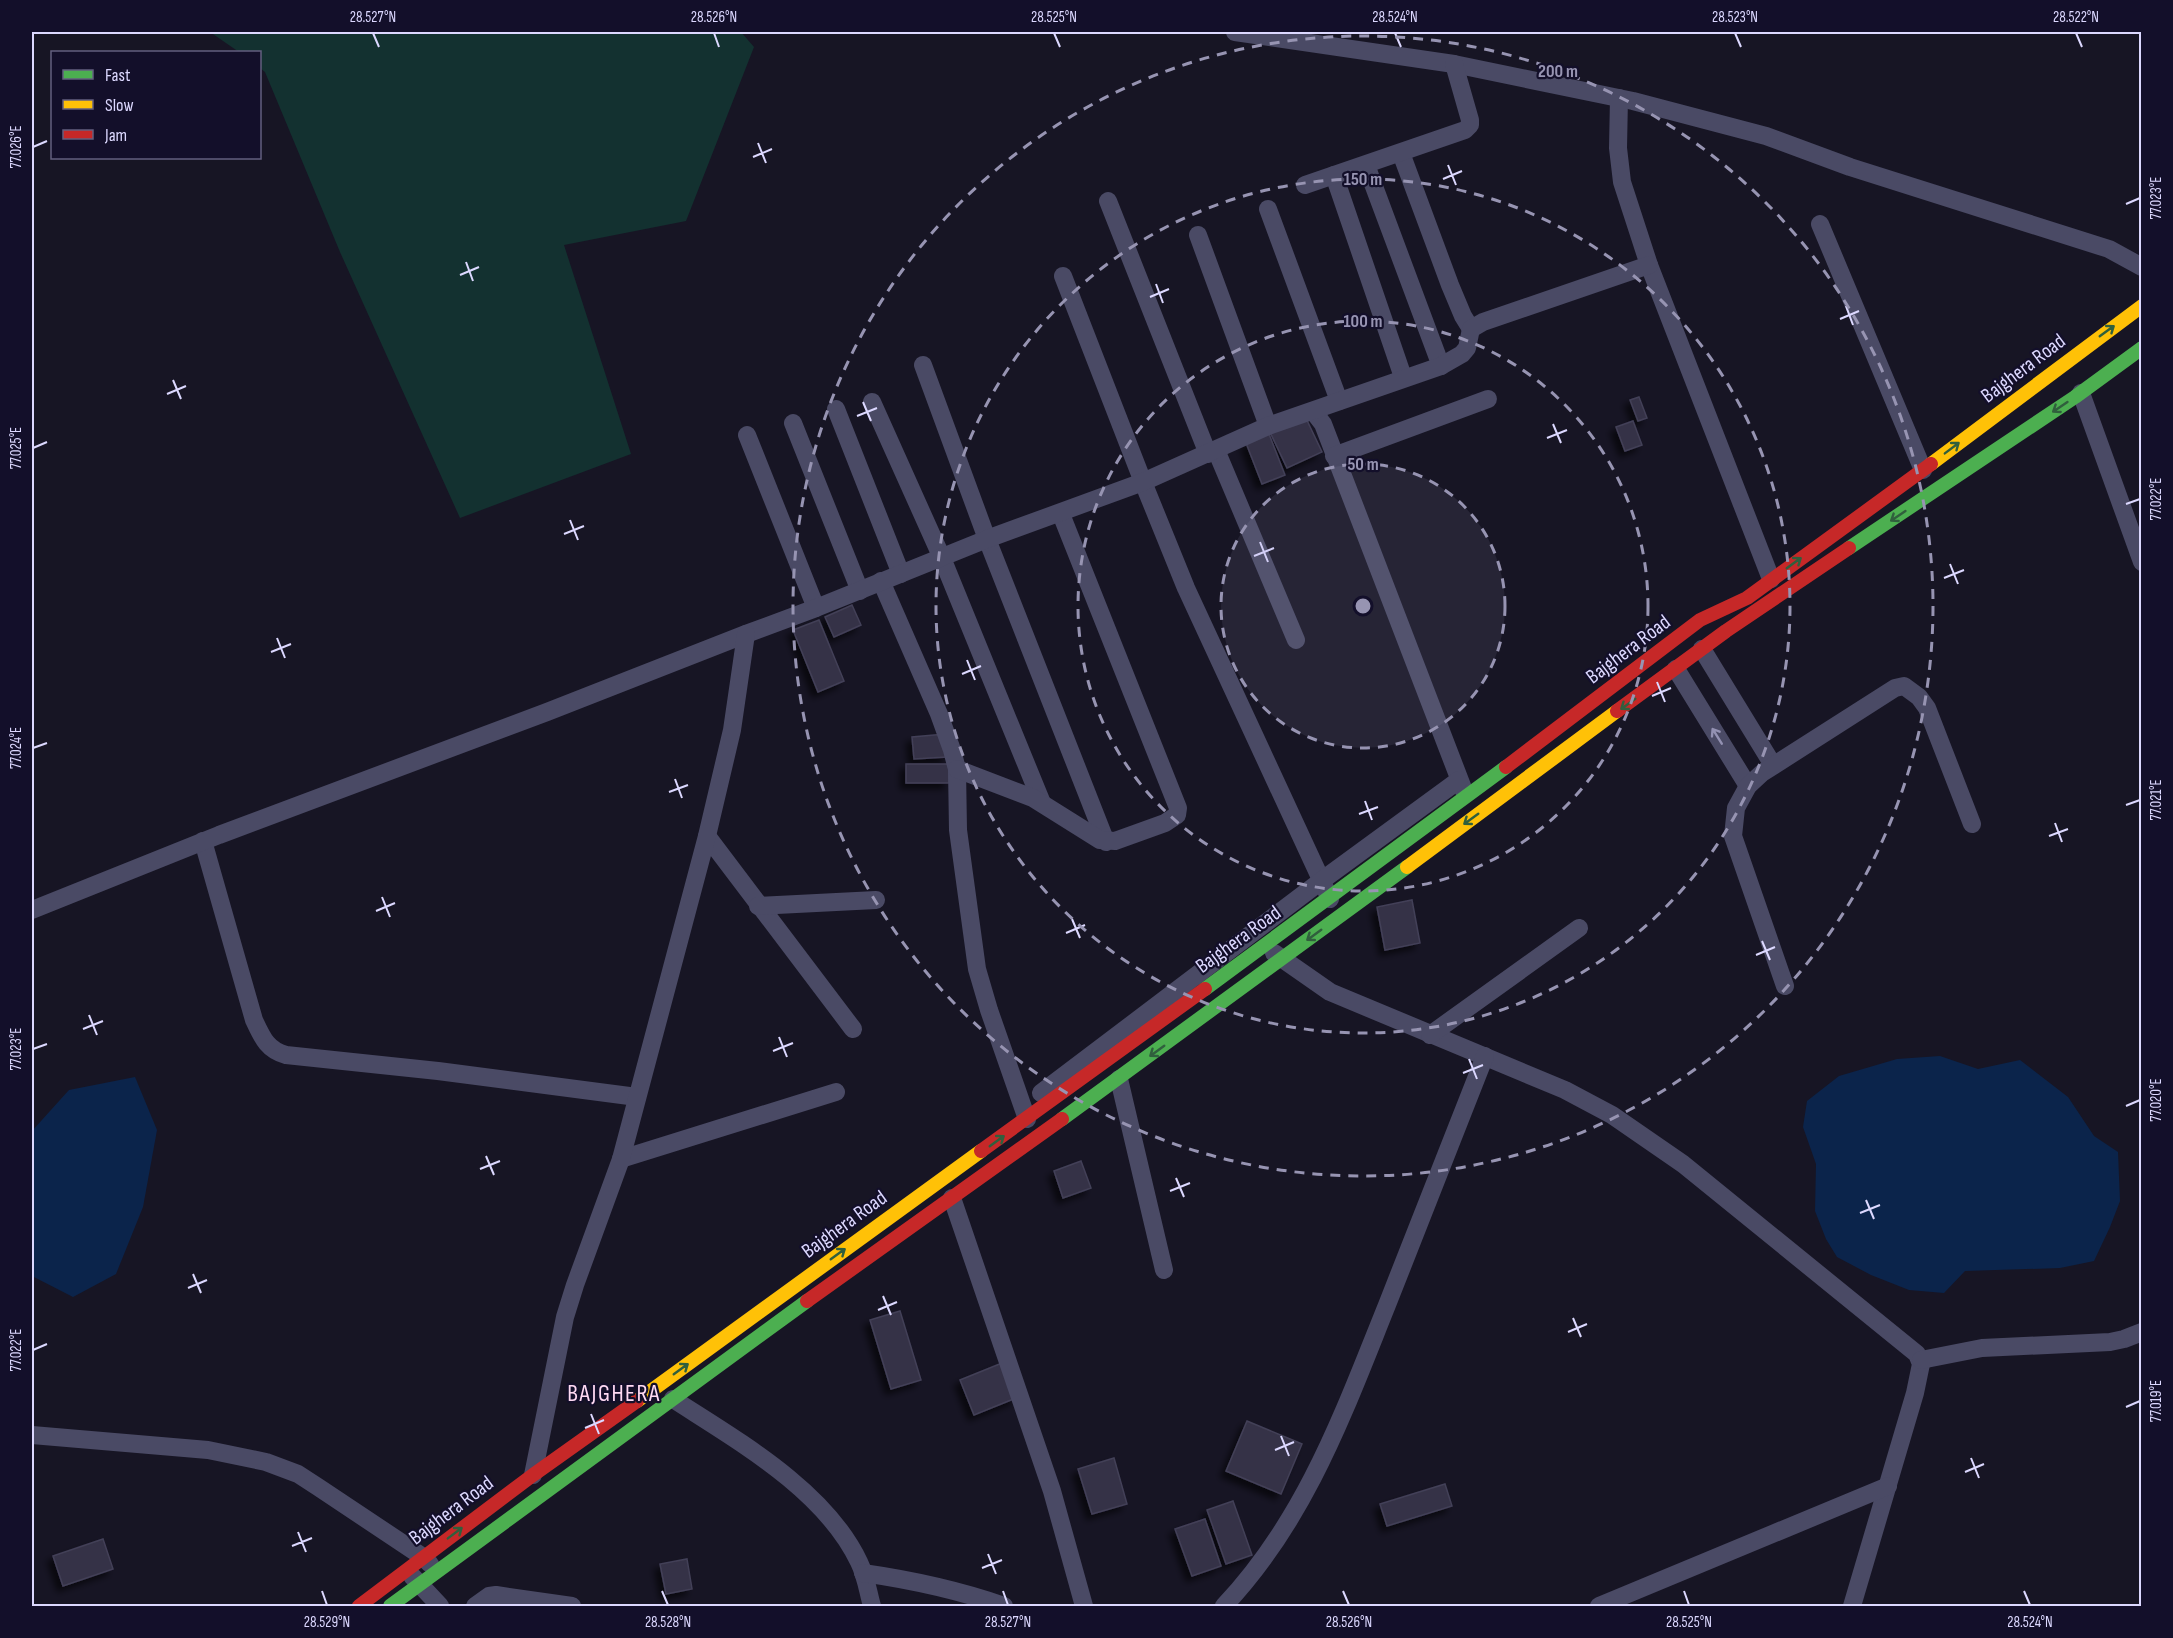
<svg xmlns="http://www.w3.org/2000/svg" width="2173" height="1638" viewBox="0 0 2173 1638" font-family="'Sofia Sans Condensed',sans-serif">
<defs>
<filter id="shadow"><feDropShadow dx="-5.5" dy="5.5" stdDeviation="3" flood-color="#0009"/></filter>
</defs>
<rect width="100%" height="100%" fill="#171524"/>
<path fill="#133130" d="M210 32H741L754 47 686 221 564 245 631 454 460 518 340 252 265 72 260 68V52H239Z"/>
<g fill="#0b244b">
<path d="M1940 1056 1978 1069 2020 1060 2068 1097 2094 1136 2118 1152 2120 1201 2110 1227 2094 1261 2060 1268 1965 1271 1944 1293 1909 1290 1871 1275 1837 1257 1826 1239 1815 1211 1816 1164 1803 1127 1807 1101 1839 1076 1897 1059Z"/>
<path d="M135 1077 157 1130 143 1207 116 1274 73 1297 32 1276V1131L69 1090Z"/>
</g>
<g fill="#363346" stroke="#434058" stroke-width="1.5" filter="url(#shadow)">
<path d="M1639 397 1647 418 1638 421 1630 400Z"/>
<path d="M1304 414 1322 452 1287 468 1269 430Z"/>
<path d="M1633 421 1642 445 1625 451 1616 427Z"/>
<path d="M1269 434 1285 475 1262 484 1246 443Z"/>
<path d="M852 605 861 625 834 637 825 617Z"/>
<path d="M819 620 844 681 818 692 793 630Z"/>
<path d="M945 734 947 757 914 759 912 737Z"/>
<rect x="906" y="764" width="43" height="19"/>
<path d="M1412 900 1420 943 1385 950 1377 907Z"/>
<path d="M1081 1161 1091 1188 1063 1198 1054 1171Z"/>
<path d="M900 1311 921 1380 891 1389 870 1320Z"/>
<path d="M1002 1363 1016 1398 974 1415 960 1380Z"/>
<path d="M1247 1421 1302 1444 1281 1494 1226 1471Z"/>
<path d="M1114 1458 1127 1504 1092 1514 1078 1469Z"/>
<path d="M1445 1484 1452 1506 1387 1526 1380 1504Z"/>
<path d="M1233 1501 1252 1555 1226 1564 1207 1510Z"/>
<path d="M1205 1519 1221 1566 1192 1576 1175 1529Z"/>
<path d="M103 1539 113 1569 63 1586 53 1556Z"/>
<path d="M687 1559 692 1589 666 1594 660 1564Z"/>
</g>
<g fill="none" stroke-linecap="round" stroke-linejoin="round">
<g stroke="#4a4a65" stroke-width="18">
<path d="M1235 32 1454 64 1633 101 1766 136 1850 167 2109 249 2142 267"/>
<path d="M1619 98 1618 148 1622 182 1649 265 1771 579"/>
<path d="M1401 153 1450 285 1463 316 1471 329"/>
<path d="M1366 165 1441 366"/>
<path d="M1334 175 1403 377"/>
<path d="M1305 185 1465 130 1470 125V120L1454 64"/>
<path d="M1108 201 1208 454"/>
<path d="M1268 209 1339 401"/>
<path d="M1820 224 1923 470"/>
<path d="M1198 235 1268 426"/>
<path d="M1063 276 1143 482 1186 588 1330 899"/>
<path d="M923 365 987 539 1106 842"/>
<path d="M2081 393 2142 562"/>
<path d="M872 402 942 558 1042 803"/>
<path d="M836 409 901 574"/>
<path d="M1313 411 1323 424 1464 791"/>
<path d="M793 423 860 591"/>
<path d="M747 435 816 608"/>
<path d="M1216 450 1296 640"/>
<path d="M1334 456 1488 399"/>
<path d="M881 581 939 714 952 750 957 769 958 830 977 969 989 1010 1027 1119"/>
<path d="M1702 649 1773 765"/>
<path d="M1676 669 1748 786"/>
<path d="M957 769 1033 798 1100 840 1115 841 1165 823 1177 815 1178 808 1061 514"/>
<path d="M707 836 853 1029"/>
<path d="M203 841 254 1020C262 1037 267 1050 286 1055L438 1071 637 1097"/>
<path d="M758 906 876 900"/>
<path d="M32 910 219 835 547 712 746 634 816 608 987 539 1143 482 1268 426 1441 366 1462 354 1467 348 1471 329 1483 322 1649 265"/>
<path d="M1274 953 1330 992 1565 1090 1612 1115 1683 1164 1917 1354 1921 1364 1915 1393 1852 1606"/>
<path d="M1785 986 1733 836 1736 808 1748 786 1762 773 1895 688 1904 686 1919 697 1927 708 1972 824"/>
<path d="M1430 1035 1579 928"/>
<path d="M1119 1079 1164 1270"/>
<path d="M1041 1093 1321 881 1459 780"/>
<path d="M621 1159 836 1092"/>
<path d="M952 1198 1052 1491 1084 1606"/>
<path d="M1921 1360 1982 1348 2110 1342 2124 1339 2142 1332"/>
<path d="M673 1399C738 1441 825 1490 859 1562 866 1576 868 1592 872 1606"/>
<path d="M32 1435 208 1450 266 1462 298 1474 318 1487 423 1557 430 1564"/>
<path d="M533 1475 565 1317 575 1285 621 1159 707 836 732 730 746 634"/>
<path d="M863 1573C912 1580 958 1590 1004 1606"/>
<path d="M412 1576 440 1606"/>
<path d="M475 1606 489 1596 496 1595 572 1606"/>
<path d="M1224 1606C1306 1519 1343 1414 1387 1305 1419 1222 1452 1139 1485 1056"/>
<path d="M1599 1606 1888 1486"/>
</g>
<g stroke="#4caf50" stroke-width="14">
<path d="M1849 548 2075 397 2142 348"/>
<path d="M1205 989 1506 767"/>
<path d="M1062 1119 1407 867"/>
<path d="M390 1606 807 1301"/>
</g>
<g stroke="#ffc107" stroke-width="14">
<path d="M1931 464 2142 306"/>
<path d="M1407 867 1617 711"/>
<path d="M637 1401 981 1151"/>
</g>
<g stroke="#c62828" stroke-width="14">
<path d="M1617 711 1726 631 1849 548"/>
<path d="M1506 767 1700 620 1747 598 1931 464"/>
<path d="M981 1151 1205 989"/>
<path d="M807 1301 1062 1119"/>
<path d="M359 1606 533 1475 637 1401"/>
</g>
</g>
<defs><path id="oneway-shaft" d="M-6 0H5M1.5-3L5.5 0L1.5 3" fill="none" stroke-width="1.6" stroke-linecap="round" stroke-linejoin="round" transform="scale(1.5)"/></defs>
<g stroke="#305f3d">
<use href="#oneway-shaft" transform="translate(2107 331) rotate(-36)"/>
<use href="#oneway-shaft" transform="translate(2060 407) rotate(146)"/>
<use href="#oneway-shaft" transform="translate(1952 448) rotate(-37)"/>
<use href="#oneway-shaft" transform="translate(1898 516) rotate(146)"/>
<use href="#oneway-shaft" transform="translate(1794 563) rotate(-36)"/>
<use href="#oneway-shaft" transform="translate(1628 704) rotate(144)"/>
<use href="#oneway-shaft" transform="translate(1471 819) rotate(144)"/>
<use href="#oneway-shaft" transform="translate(1314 935) rotate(144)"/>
<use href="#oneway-shaft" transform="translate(1157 1051) rotate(144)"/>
<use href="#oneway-shaft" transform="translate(997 1141) rotate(-36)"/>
<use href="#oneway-shaft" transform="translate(838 1254) rotate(-36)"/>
<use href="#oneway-shaft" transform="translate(681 1369) rotate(-36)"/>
<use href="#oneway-shaft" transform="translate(455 1533) rotate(-37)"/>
</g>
<use stroke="#9391b2" href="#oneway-shaft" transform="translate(1717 736) rotate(-122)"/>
<path fill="none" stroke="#dcd8ff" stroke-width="2" d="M373 33 379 47M714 33 719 47M1054 33 1060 47M1395 33 1401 47M1735 33 1741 47M2076 33 2082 47M758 143 766 163M33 147 47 141M753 157 772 149M1448 165 1456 185M1443 179 1462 171M2126 204 2140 198M466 262 473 281M460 275 479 267M1156 284 1163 303M1150 297 1169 289M1846 306 1853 325M1840 319 1859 311M173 380 181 399M167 394 186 386M863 402 871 421M857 416 877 408M1553 424 1561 443M1547 438 1567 430M33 448 47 442M2126 504 2140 499M570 520 578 540M564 534 584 526M1260 542 1268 562M1254 556 1274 548M1950 564 1958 584M1944 578 1964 570M277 638 285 658M271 652 291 644M967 660 975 680M962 674 981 666M1657 682 1665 702M1652 696 1671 688M33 748 47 743M675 779 682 798M669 792 688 785M1365 801 1372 820M2126 805 2140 800M1359 814 1378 807M2055 823 2062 842M2049 836 2068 829M382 897 390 917M376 911 395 903M1072 919 1080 938M1066 933 1085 925M1762 941 1770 960M1756 955 1775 947M89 1015 97 1035M83 1029 103 1021M779 1037 787 1057M33 1049 47 1044M773 1051 793 1043M1469 1059 1477 1079M1463 1073 1483 1065M2126 1106 2140 1100M486 1156 494 1175M480 1169 500 1161M1176 1178 1184 1197M1170 1191 1190 1183M1866 1200 1874 1219M1860 1213 1880 1205M193 1274 201 1293M188 1288 207 1280M883 1296 891 1315M878 1310 897 1302M1573 1318 1581 1337M1568 1332 1587 1324M33 1350 47 1344M2126 1407 2140 1401M591 1414 599 1434M585 1428 604 1420M1281 1436 1289 1456M1275 1450 1294 1442M1971 1458 1979 1478M1965 1472 1984 1464M298 1532 306 1552M292 1546 312 1538M988 1554 996 1574M982 1568 1002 1560M322 1591 327 1605M662 1591 668 1605M1003 1591 1008 1605M1343 1591 1349 1605M1684 1591 1689 1605M2024 1591 2030 1605"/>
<circle cx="1363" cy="606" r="142" fill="#9794b2" fill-opacity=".12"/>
<g fill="none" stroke="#9794b2" stroke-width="3" stroke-dasharray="10 8">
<circle cx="1363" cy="606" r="142"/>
<circle cx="1363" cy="606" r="285"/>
<circle cx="1363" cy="606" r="427"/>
<circle cx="1363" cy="606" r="570"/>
</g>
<g text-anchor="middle" stroke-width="4.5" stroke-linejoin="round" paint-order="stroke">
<g font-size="21" fill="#dcd8ff" stroke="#130f2a">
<text transform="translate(2023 368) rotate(-37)" y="7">Bajghera Road</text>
<text transform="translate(1628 649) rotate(-37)" y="7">Bajghera Road</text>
<text transform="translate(1238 939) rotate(-36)" y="7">Bajghera Road</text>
<text transform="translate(844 1224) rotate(-36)" y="7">Bajghera Road</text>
<text transform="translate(451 1510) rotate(-37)" y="7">Bajghera Road</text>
</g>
<g font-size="24" letter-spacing="1.5" fill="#ffdaf3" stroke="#130f2a">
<text x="614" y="1401">BAJGHERA</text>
</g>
</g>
<circle cx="1363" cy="606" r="9" fill="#9794b2" stroke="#130f2a" stroke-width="3"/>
<g font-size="18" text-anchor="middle" font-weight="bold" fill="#9794b2" stroke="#130f2a" stroke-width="4.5" stroke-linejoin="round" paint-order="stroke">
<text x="1558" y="77">200 m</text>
<text x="1363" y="185">150 m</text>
<text x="1363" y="327">100 m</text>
<text x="1363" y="470">50 m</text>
</g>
<rect width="2173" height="1638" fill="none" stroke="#130f2a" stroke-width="66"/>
<rect x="51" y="51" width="210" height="108" fill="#130f2a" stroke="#635f7f" stroke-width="1.5"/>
<rect x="63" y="70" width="30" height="9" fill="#4caf50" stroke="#635f7f" stroke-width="1.5"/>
<text x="105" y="81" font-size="18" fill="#dcd8ff">Fast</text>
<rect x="63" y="100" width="30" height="9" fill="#ffc107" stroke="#635f7f" stroke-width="1.5"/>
<text x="105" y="111" font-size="18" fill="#dcd8ff">Slow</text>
<rect x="63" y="130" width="30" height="9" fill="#c62828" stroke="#635f7f" stroke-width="1.5"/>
<text x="105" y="141" font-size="18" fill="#dcd8ff">Jam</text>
<rect x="33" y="33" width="2107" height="1572" fill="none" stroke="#dcd8ff" stroke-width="2"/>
<g font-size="15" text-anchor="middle" fill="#dcd8ff">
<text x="373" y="22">28.527°N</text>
<text x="714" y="22">28.526°N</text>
<text x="1054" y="22">28.525°N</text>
<text x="1395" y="22">28.524°N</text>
<text x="1735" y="22">28.523°N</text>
<text x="2076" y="22">28.522°N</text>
<text transform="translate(16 147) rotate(-90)" y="5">77.026°E</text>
<text transform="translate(2156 198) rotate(-90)" y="5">77.023°E</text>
<text transform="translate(16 448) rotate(-90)" y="5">77.025°E</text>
<text transform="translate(2156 499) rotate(-90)" y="5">77.022°E</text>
<text transform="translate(16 748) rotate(-90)" y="5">77.024°E</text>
<text transform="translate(2156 800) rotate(-90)" y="5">77.021°E</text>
<text transform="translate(16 1049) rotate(-90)" y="5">77.023°E</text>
<text transform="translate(2156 1100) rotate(-90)" y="5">77.020°E</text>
<text transform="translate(16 1350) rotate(-90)" y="5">77.022°E</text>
<text transform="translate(2156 1401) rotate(-90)" y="5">77.019°E</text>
<text x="327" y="1627">28.529°N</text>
<text x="668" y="1627">28.528°N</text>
<text x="1008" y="1627">28.527°N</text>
<text x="1349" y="1627">28.526°N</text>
<text x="1689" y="1627">28.525°N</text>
<text x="2030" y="1627">28.524°N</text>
</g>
</svg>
